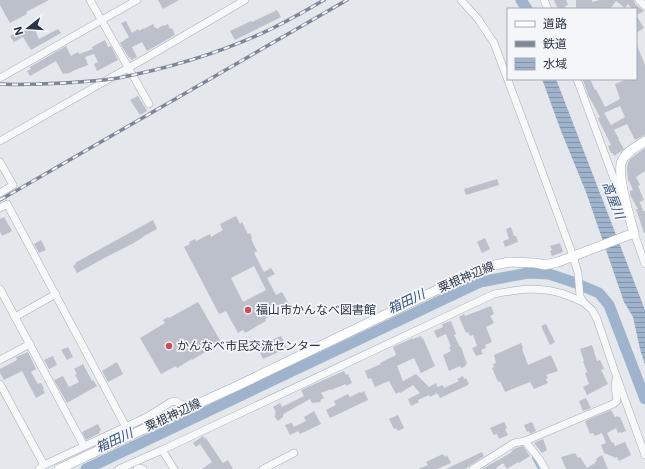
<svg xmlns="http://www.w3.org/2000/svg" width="645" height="469" viewBox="0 0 645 469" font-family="Inter,'Noto Sans JP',sans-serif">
<defs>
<pattern id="water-rules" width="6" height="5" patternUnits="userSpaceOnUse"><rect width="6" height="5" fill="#9fb4cc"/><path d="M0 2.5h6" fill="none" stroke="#8293a7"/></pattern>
</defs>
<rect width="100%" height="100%" fill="#e4e7ec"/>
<path fill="url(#water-rules)" d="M542 79H556L645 310V365L640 349 633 317 624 302 586 192 561 131Z"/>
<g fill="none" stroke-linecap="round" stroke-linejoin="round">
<path stroke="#9fb4cc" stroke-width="2" d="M533 458 539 469"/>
<g stroke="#9fb4cc" stroke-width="11">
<path d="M521 0 527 9"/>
<path d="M86 469 480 282 528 273 549 274 573 282 599 293 609 305 645 399"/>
</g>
</g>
<g fill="#bbc0ca" fill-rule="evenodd">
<path d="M0 0H49L26 12 27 14 10 23 0 5Z"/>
<path d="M158 0H179L163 9Z"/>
<path d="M554 0H566L568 5 565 6 566 9H558Z"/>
<path d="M576 0H592V2L600 0H634L635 4 644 11 636 15 644 28 636 33V9H632L628 4 625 8 616 1 610 9H576Z"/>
<path d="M277 10 281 17 235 40 230 31 251 21 252 22Z"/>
<path d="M126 21 132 33 138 29 139 31 144 28V29L153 24 155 28 156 27 157 29 163 25 164 26 168 24 170 29 172 28 175 35 147 51 142 42 132 47 137 57 131 60 130 57 129 58 120 43 129 37 121 23Z"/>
<path d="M32 24 36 30H35L39 39 58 29 61 33 31 50 23 37 14 42 10 36Z"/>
<path d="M105 40 108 47 111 46 118 60 97 71 94 64 98 62 94 54 85 57 88 65 75 70 67 74 66 73 63 74 56 61 30 76 27 71 31 69 30 67 66 46 71 56 78 52 79 54 93 49 92 47Z"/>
<path d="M636 43 645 65V135L635 140 627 124 614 130 619 139H618L624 149 620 152 614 156 613 153H611L608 146 611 145 599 121 598 118 600 117 588 95 583 80 590 79 595 90 596 89 605 107 620 99 615 84 628 79H636ZM620 106 625 117 611 125 604 113Z"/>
<path d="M138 96 147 111 140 115 130 100Z"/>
<path d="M645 148V171L636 177 640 185 638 186 644 200 640 202 643 211H645V233H644L636 209H638L630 195V191L633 190 629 181H628L627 168 628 163 630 159Z"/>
<path d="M497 179 499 185 466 195 464 189Z"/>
<path d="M236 216 240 224 242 222 248 234 250 233 252 238 251 239 257 251 254 253 264 272 271 268 275 274 267 278 276 295 282 292 291 308 286 311 285 308 265 319 266 321 245 333 243 330 238 333 226 311 219 314 184 247 190 244 189 242 195 239 196 241 210 234 211 237 223 230 220 224ZM254 266 266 290 243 302 231 278Z"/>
<path d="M4 217 12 231 2 236 0 231V219Z"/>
<path d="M153 220 157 229 144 236 142 238 132 244 110 255 77 273 73 266 76 264 75 263Z"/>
<path d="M511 227 514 236H516L518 242 505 247 503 241 509 239 506 229Z"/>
<path d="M485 238 490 249 482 253 477 242Z"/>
<path d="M41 240 46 250 39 253 34 244Z"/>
<path d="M560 243 563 252 552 256 550 251 552 250 550 246Z"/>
<path d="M198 302 221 342 207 350V351L192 360V359L177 368 176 366 161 374 140 338 165 323 163 320 168 317 169 318Z"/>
<path d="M491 306 494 314 490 316 494 323 486 327 492 342 485 345 486 348 481 350 483 354 476 356 472 348 477 346 473 335 470 336 468 332 466 333 459 317 464 314 465 316Z"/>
<path d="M451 321 456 334 454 335 460 347H461L467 364 465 365 466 366 461 368 460 366 449 371 443 355 451 351 449 347H451L446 334 437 338 434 331 443 327 442 324Z"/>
<path d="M546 324 555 342 550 345 541 326Z"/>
<path d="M281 336 287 348 263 359 257 346Z"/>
<path d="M421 336 422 339 423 338 435 366 421 373 414 358 397 366 403 381 416 374 429 387 436 383 437 387 443 385 444 388 459 381 457 379 463 376 464 379 466 378 469 384 468 385 440 398 438 394 437 395V393L430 397 429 395 418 400 419 402 411 406 408 399 420 393 413 385 400 393 399 392 396 394 389 381 375 387 371 378 368 379 365 371 381 364 380 363 396 355 393 347 413 338V339Z"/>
<path d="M521 343 523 348 522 349 528 365 551 355 558 371 546 375 548 378 546 379 548 383 534 389 530 382 505 392 500 381 498 382 492 368 494 367 493 364 496 363 494 355Z"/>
<path d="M592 345 597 361 600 360 604 369 601 370 608 384 587 395 583 387 589 384 585 373 587 372 583 361H584L580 349Z"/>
<path d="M68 347 73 357 67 360 61 350Z"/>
<path d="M28 352 36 369 31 372 38 384 41 383 44 389H43L45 393 36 398 22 371 4 380 0 373V369L17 360 16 357Z"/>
<path d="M53 356 57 365 49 369 44 360Z"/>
<path d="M117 362 123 374 108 382 102 371Z"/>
<path d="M83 364 92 381 93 380 97 386 67 403 54 380 63 376 69 387 79 382 75 375 77 374 74 369Z"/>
<path d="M344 371 346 375 348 374 352 383 346 386V384L331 390V389L321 393 324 398 320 400 321 402 312 403 310 399 285 413 283 415V417L278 421 274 416 276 415 275 413 276 412 273 407 280 403 282 407 304 396 301 390Z"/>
<path d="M364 391 368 400 330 418 326 410 336 405 334 401 348 394 350 397 360 392 361 393Z"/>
<path d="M586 398 591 408 583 411 579 401Z"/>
<path d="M611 410 615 417 618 416V417H620L626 431 621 433V432L618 433 616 428 607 433 612 443 613 442 615 446 625 442 631 455 619 461 617 457 614 458V457L604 453 601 445 606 443 602 433 595 436 593 433 590 434 585 421Z"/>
<path d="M314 411 321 424 300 434 298 431 290 435 285 425 291 423H292L294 427 306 421 304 417Z"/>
<path d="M398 415 404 428 398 431 396 428 394 429 389 419Z"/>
<path d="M504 422 507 428 505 429 508 435 499 439 497 434 494 435 490 428Z"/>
<path d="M532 422 536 431 530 434 529 431 527 432 524 425Z"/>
<path d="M98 424 101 430 99 432 100 433 86 440 82 432Z"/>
<path d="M203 436 205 439 206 438 222 462 223 463 228 460 233 469H202L212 462 200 444 196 447 193 443Z"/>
<path d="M543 439 547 450 542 453 534 443Z"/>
<path d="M523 446 530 456 519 463 518 462 507 469 503 463 496 468 497 469H482L512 452 511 451 516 448Z"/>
<path d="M482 452 484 456 469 466 468 467 465 469H446Z"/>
<path d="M575 453 578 458 580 457 587 468 595 463V462L597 461 596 459 602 455 608 469H566L561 457Z"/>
<path d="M443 454 445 457 447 455 451 463 437 469H418L428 465 426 462Z"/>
</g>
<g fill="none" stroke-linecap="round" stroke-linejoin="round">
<defs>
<g id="minor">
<path d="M90 0 149 104"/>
<path d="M461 0 478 19 494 43 537 158 573 256 578 273 580 296 583 302 592 310 597 319 616 375 645 455"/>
<path d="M544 0 548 9"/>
<path d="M639 0 645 6"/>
<path d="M0 78 137 0"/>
<path d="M577 79 618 190 623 198"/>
<path d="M0 141 128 68 139 62 245 0"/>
<path d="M0 162 13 185 0 193"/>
<path d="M0 208 7 204 126 427"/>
<path d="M634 233 645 264"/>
<path d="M0 289 84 446"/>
<path d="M15 317 56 294"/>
<path d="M0 360 30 344"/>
<path d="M0 384 44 465"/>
<path d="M525 441 540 460 545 469"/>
<path d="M162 450 174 469"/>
<path d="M39 469 44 465 147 417 171 402 176 401 182 405 184 410"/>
<path d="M119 469 162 450 494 294C516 290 537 286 560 293 568 295 575 299 583 302"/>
<path d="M137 469 140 468 143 469"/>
<path d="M263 469 294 453"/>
<path d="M473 469 514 443 525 441 613 404 617 401 615 386 616 380"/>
</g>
<path id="major" d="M59 469 184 410 235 387 472 273 490 266 509 262 535 263 545 265 558 262 634 233C630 219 616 173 622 161 626 151 637 147 645 141"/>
</defs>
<use href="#minor" stroke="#a9aeb7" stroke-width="8"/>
<use href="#major" stroke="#a3abb8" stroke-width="10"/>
<use href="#minor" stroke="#f7f8fa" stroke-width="7"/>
<use href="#major" stroke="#fff" stroke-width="9"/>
<defs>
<g id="rail">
<path d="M0 84C13 85 26 84 39 84 66 83 92 82 118 78 170 68 223 52 271 29 289 20 307 10 324 0"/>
<path d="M0 200 347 0"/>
</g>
</defs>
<use href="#rail" stroke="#7d8696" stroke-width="3.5"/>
<use href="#rail" stroke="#f4f6f9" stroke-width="2" stroke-dasharray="6" stroke-linecap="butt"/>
</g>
<g fill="#d1495b" stroke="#f4f6f9" stroke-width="1.5">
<circle cx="248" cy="310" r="4"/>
<circle cx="169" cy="346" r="4"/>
</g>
<g text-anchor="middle" stroke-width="3.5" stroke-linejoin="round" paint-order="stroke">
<g font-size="12" fill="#2b3445" stroke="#f4f6f9">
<text transform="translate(466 277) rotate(-23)" y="4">粟根神辺線</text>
<text transform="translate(173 415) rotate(-25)" y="4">粟根神辺線</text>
</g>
<g font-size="12" fill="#2b3445" stroke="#f4f6f9" text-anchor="start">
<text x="256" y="314">福山市かんなべ図書館</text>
<text x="177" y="350">かんなべ市民交流センター</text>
</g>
<g font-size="13" font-style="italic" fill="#34527a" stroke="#f4f6f9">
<text transform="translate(614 200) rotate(69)" y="5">高屋川</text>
<text transform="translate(406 301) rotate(-25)" y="5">箱田川</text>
<text transform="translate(114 440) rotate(-25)" y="5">箱田川</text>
</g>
</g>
<rect x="507" y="8" width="130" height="72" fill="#f4f6f9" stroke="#a4a8b1"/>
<rect x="515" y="21" width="20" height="6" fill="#ffffff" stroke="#a4a8b1"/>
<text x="543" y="28" font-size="12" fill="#2b3445">道路</text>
<rect x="515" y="41" width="20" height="6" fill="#7d8696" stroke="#a4a8b1"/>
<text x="543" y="48" font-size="12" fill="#2b3445">鉄道</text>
<rect x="515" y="58" width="20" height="12" fill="url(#water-rules)" stroke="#a4a8b1"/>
<text x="543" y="68" font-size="12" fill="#2b3445">水域</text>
<g transform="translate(28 28) rotate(253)" stroke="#f4f6f9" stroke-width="3" paint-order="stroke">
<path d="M0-3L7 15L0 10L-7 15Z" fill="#2b3445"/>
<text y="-6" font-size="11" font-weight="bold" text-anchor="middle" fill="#2b3445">N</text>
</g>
</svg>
